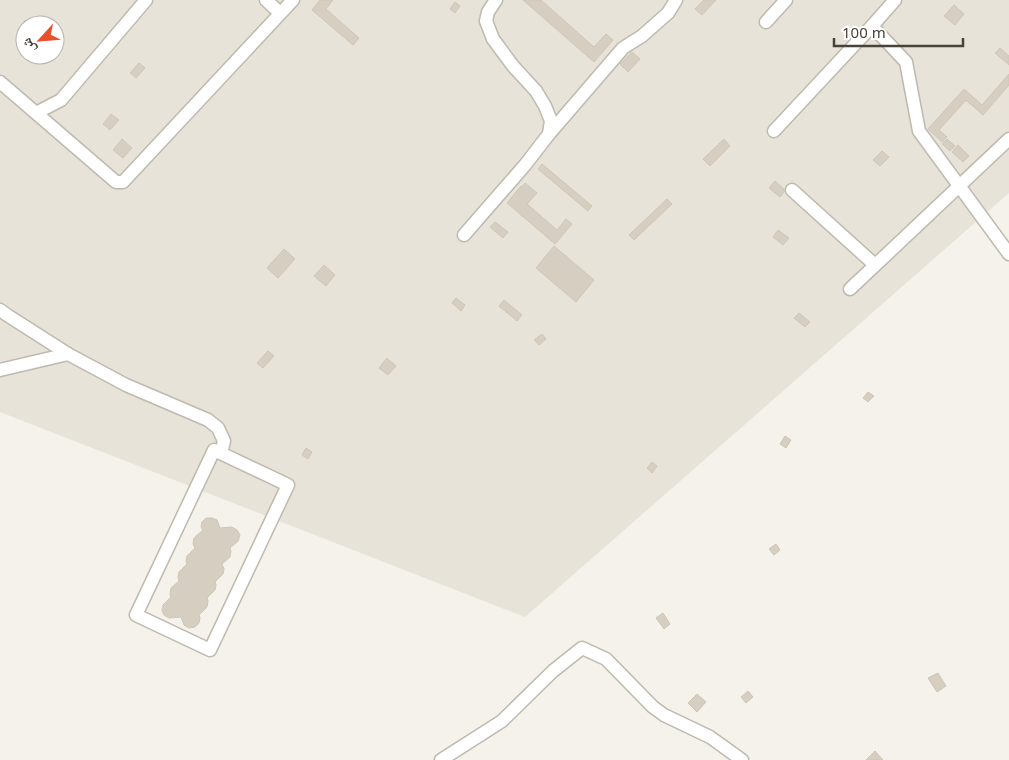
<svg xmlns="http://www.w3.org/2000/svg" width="1009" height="760" viewBox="0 0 1009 760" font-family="'Noto Sans','Noto Naskh Arabic',sans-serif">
<rect width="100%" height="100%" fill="#f4f2eb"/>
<path fill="#e7e3d9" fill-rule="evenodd" d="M0 0H1009V193L525 617 0 412ZM25 25H55V55H25Z"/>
<g fill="#d5cec1" stroke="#cfc6b5">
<path d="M320 0H333L326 9 359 38 353 45 312 10Z"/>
<path d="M523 0H541L594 47 606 34 613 40 594 62Z"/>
<path d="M704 0H716L702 15 695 9Z"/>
<path d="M455 2 460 6 455 13 450 9Z"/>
<path d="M954 5 964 14 955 25 944 16Z"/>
<path d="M1000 48 1009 56V65L995 53Z"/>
<path d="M632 52 640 59 628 72 620 64Z"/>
<path d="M139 63 145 68 136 78 130 73Z"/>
<path d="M1009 74V85L983 115 966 100 939 130 947 137 942 142 928 129 964 89 982 105Z"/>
<path d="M111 114 119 120 110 130 103 124Z"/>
<path d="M122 139 132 148 123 158 113 150Z"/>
<path d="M724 139 730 146 710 166 703 159Z"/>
<path d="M947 139 955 146 950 151 942 144Z"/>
<path d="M958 145 969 156 963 162 952 152Z"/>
<path d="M882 151 889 157 880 166 873 160Z"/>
<path d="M542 164 592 206 588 211 538 169Z"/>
<path d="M775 181 784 189V192L780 197 769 188Z"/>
<path d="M525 183 537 193 527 204 557 230 566 219 572 224 555 244 507 203 521 186 522 187Z"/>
<path d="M667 199 672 204 634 240 629 235Z"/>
<path d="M495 222 508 232 503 238 490 227Z"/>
<path d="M778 230 789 238 783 245 773 237Z"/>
<path d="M554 246 594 280 576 302 536 268Z"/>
<path d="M284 249 295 259 278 278 267 268Z"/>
<path d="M324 265 335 275 326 286 314 276Z"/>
<path d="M456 298 465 305 461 311 452 303Z"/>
<path d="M504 300 522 315 517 321 499 306Z"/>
<path d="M799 313 810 322 805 327 794 318Z"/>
<path d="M542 334 546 339 539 345 534 340Z"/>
<path d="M268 351 274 356 263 368 257 363Z"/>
<path d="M387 358 396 366 388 375 379 368Z"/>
<path d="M868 392 874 396 868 402 863 398Z"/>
<path d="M785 436 791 440 786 448 780 444Z"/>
<path d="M306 448 312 452 308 459 302 455Z"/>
<path d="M652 462 657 466 652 473 647 468Z"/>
<path d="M206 518H212L217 520 220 528 232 527 237 530 240 535 238 541 230 548 231 551 230 557 222 564 224 569 223 574 215 582 216 585 215 590 207 598 208 601 207 607 199 615 200 618 199 623 195 627 189 628 184 625 181 617 169 618 164 615 162 610 163 605 171 597 170 594 171 588 179 581 178 577 179 572 187 564 186 561 187 556 195 548 193 544 194 538 203 530 201 527 202 522Z"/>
<path d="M776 544 780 550 774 555 769 549Z"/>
<path d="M663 613 670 624 664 629 656 618Z"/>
<path d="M938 673 946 686 937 692 928 678Z"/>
<path d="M748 691 753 697 746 703 741 697Z"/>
<path d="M697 694 706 702 697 712 688 703Z"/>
<path d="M875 751 883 760H866Z"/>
</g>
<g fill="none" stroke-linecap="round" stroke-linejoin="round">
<defs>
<g id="minor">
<path d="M266 0 280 13"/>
<path d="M766 22 786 0"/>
<path d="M872 26 895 0"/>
<path d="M0 82 116 182H123L293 0"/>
<path d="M36 113 61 100 146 0"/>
<path d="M774 131 872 26 906 62 919 131 1009 254"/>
<path d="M549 134 623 48 642 36 668 13 676 0"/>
<path d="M792 190 875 265"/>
<path d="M464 235 525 165 549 134 551 121 545 106 536 91 513 66 493 39 486 21 488 12 496 0"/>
<path d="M850 289 1009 139"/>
<path d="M0 310 7 315 68 354 126 385 208 420 218 428 224 441 221 453"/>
<path d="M0 370 68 354"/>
<path d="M214 450 288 485 210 650 136 615Z"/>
<path d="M441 760 502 721 553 671 582 648 606 659 653 707 664 715 710 737 742 760"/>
</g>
</defs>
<use href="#minor" stroke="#bfb9ae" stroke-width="15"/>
<use href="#minor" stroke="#fff" stroke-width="12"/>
</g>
<g transform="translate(40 40) rotate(244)"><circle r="24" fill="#ffffff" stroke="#b6b3b0"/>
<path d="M0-4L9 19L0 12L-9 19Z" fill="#e9502d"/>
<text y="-8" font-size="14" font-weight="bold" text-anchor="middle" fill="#484239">ش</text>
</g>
<path d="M834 38v8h129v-8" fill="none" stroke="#484239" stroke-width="2.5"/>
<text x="842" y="38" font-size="15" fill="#484239" stroke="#ffffff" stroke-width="4" paint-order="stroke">100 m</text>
</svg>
